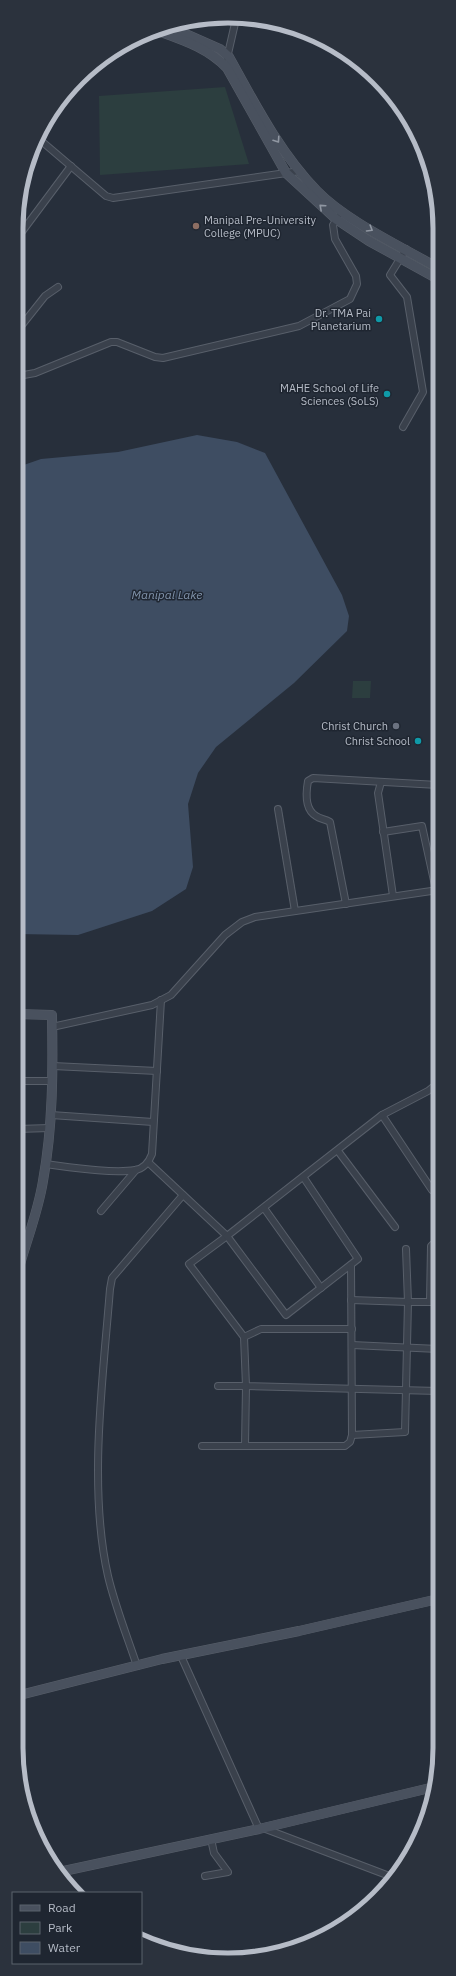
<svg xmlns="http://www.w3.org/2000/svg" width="456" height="1976" viewBox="0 0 456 1976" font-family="'IBM Plex Sans',sans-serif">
<rect width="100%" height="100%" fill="#272f3b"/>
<g fill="#2c3e3f">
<path d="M225 87 249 164 100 175 99 96Z"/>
<path d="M353 681H371L370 698H352Z"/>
</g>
<path fill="#3e4d62" d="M197 435 237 442 265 453 342 595 349 616 347 631 294 683 216 747 198 773 188 804 193 867 186 889 152 911 78 935 17 934 18 467 41 459 118 452Z"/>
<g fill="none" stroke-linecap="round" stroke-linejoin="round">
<defs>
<g id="street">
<path d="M227 58 236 19"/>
<path d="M39 139 106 196 113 198 300 171"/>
<path d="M18 237 71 166"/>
<path d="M18 330 45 296 58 287"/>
<path d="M18 376 35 373 111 342H117L155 357 163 358 299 326 350 299 357 284 356 276 335 239 333 225 338 217"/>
<path d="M403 427 423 392 407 297 390 275 406 249"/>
<path d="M381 782 378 793 393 896"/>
<path d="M278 809 295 911"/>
<path d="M383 832 422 826 436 890"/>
<path d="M346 904 330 822C325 819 320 819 316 816 304 809 306 792 308 781L313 778 438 785"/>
<path d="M52 1027 152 1005 171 995 225 935 242 922 255 917 438 890"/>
<path d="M53 1066 157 1071"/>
<path d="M17 1081H53"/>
<path d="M51 1115 153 1122"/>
<path d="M382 1115 432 1190"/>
<path d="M17 1129 50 1128"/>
<path d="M338 1151 395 1227"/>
<path d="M149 1163 227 1236 189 1264 244 1337 246 1386 438 1391"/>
<path d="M45 1164C69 1167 113 1174 135 1170 143 1169 149 1162 152 1154L161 1000"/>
<path d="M304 1178 358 1259 286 1315 227 1236 382 1115 428 1091 438 1083"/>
<path d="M264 1208 321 1288"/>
<path d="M101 1211 136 1170"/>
<path d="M351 1265 352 1435 405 1432 408 1302H438"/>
<path d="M351 1300 408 1302 406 1249"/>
<path d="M430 1302 431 1246 433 1244 438 1243"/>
<path d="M244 1337 261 1329H352"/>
<path d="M352 1345 438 1349"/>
<path d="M218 1386H246L245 1446"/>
<path d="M202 1446H345L350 1442 352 1435"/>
<path d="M181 1656 259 1829"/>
<path d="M137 1666C127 1636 115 1606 108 1576 88 1488 103 1378 110 1289L112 1278 183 1195"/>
<path d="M263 1828 392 1877"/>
<path d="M205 1876 228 1872 214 1853 211 1839"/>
</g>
<g id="secondary">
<path d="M168 26 220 49 229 57C255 104 280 153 317 191 346 221 402 247 438 268"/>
<path d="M158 31C183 40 208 48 227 68L286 173 336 219 369 241 438 279"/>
<path d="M17 1275C25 1244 38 1213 43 1181 53 1126 53 1070 52 1015L17 1014"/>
<path d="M16 1696 162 1659 299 1631 438 1599"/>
<path d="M59 1872 259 1829 434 1787"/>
</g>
</defs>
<use href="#street" stroke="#585f6a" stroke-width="8"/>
<use href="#secondary" stroke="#585f6a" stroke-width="10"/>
<use href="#street" stroke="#3a414c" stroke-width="6"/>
<use href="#secondary" stroke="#49515e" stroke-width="9"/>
</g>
<defs><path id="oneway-chevron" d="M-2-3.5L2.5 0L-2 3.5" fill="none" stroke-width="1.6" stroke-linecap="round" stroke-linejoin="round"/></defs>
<g stroke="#9097a2">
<use href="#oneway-chevron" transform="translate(277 140) rotate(56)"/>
<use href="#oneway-chevron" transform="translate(322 207) rotate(-138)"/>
<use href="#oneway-chevron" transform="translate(370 229) rotate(31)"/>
</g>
<circle fill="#8d6e63" stroke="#1f2631" stroke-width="1.5" cx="196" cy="226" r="4"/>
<g fill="#0f9aa8" stroke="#1f2631" stroke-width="1.5">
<circle cx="379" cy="319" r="4"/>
<circle cx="387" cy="394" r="4"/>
<circle cx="418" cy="741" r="4"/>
</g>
<circle fill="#6b7280" stroke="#1f2631" stroke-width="1.5" cx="396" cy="726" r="4"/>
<g text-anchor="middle" stroke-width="3" stroke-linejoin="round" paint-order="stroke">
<g font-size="11" fill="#b6bcc7" stroke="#1f2631" text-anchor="end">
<text x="204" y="224" text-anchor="start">Manipal Pre-University<tspan x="204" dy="13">College (MPUC)</tspan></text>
<text x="371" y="317">Dr. TMA Pai<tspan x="371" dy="13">Planetarium</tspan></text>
<text x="379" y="392">MAHE School of Life<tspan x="379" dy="13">Sciences (SoLS)</tspan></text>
<text x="388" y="730">Christ Church</text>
<text x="410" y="745">Christ School</text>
</g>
<g font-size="12" font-style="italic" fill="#8193ab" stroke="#1f2631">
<text x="167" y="599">Manipal Lake</text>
</g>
</g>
<path d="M0 0H456V1976H0ZM228 23H228A205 205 0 0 1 433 228V1748A205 205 0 0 1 228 1953H228A205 205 0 0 1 23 1748V228A205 205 0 0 1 228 23Z" fill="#2b323d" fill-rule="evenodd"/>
<path fill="none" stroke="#b6bcc7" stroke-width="5" d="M228 23H228A205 205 0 0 1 433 228V1748A205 205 0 0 1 228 1953H228A205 205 0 0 1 23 1748V228A205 205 0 0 1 228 23Z"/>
<rect x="12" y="1892" width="130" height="72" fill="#1f2631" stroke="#5b626d"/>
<rect x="20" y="1905" width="20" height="6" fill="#49515e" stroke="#5b626d"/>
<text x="48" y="1912" font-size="12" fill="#b6bcc7">Road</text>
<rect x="20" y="1922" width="20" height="12" fill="#2c3e3f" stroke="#5b626d"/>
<text x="48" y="1932" font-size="12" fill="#b6bcc7">Park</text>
<rect x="20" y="1942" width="20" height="12" fill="#3e4d62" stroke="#5b626d"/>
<text x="48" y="1952" font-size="12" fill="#b6bcc7">Water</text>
</svg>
